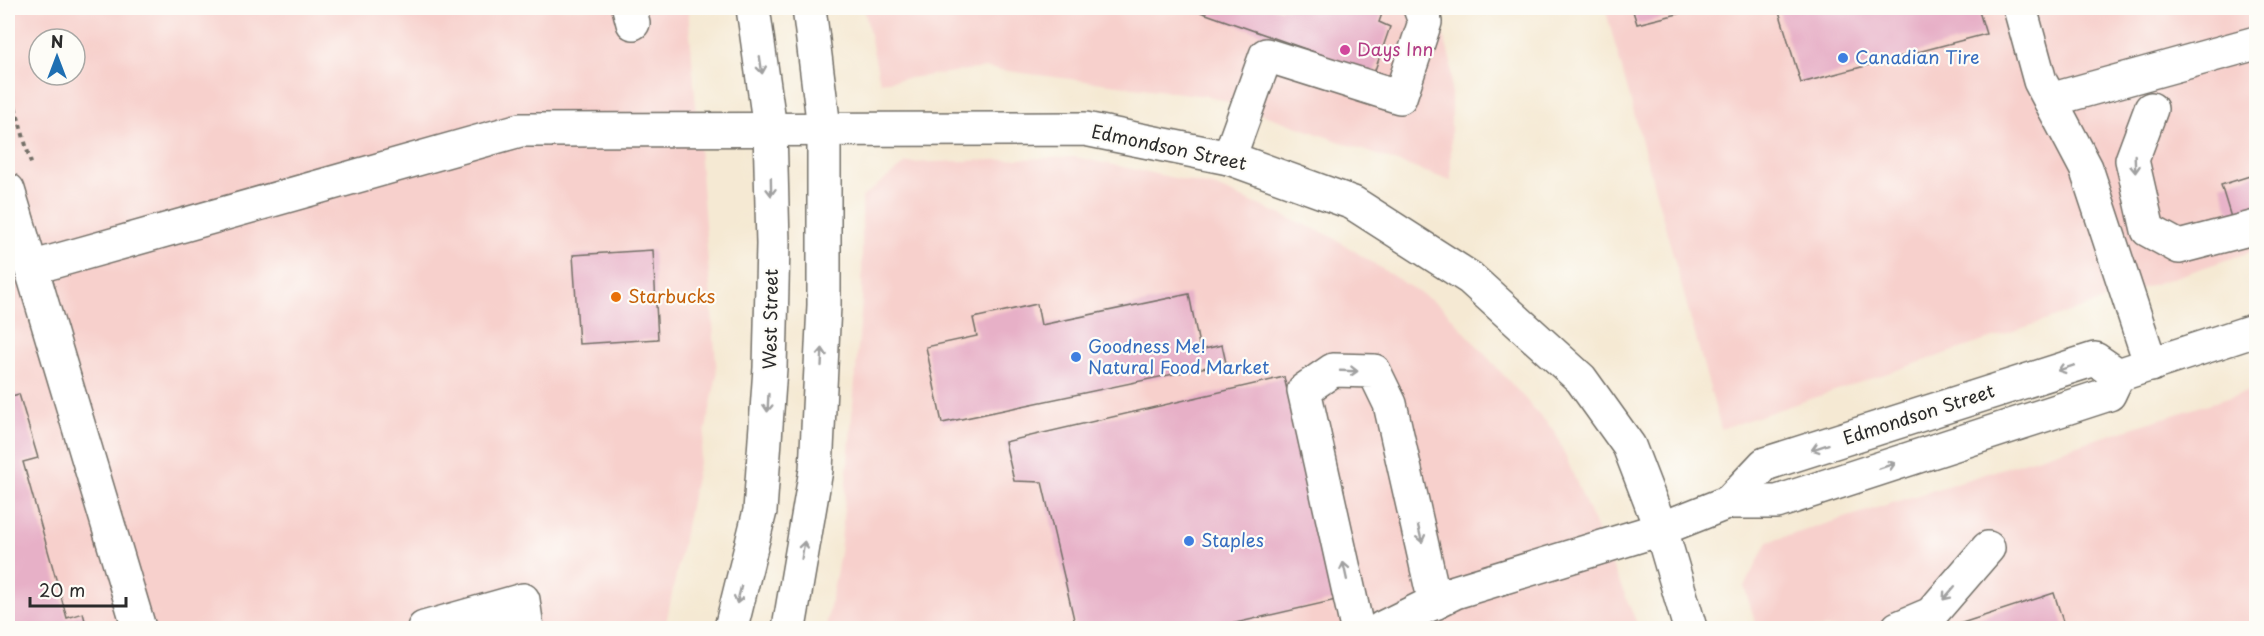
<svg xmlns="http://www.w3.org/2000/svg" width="2264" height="636" viewBox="0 0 2264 636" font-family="'Playpen Sans',sans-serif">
<rect width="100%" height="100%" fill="#fdfcf7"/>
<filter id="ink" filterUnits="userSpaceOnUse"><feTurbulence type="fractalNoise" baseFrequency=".0167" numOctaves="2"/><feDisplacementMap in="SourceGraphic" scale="12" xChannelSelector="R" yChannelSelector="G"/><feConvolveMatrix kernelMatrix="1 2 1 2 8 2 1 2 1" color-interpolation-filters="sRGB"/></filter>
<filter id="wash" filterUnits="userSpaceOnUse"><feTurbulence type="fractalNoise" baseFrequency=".008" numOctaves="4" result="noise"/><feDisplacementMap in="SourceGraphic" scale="24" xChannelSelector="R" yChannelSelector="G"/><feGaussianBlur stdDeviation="1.35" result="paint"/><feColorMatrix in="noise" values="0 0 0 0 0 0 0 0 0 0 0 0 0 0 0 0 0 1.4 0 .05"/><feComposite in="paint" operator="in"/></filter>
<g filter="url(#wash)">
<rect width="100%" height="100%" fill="#f5e9d3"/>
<g fill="#f7d0cc" fill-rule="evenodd">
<path d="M8 8H688L717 375 665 628H8ZM39 39H75V75H39Z"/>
<path d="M864 8H1436L1451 62V181L1213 97 984 68 880 82Z"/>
<path d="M1605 8H2256V250L1721 429Z"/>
<path d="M1076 157 1216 187 1331 236 1443 308 1555 432 1639 628H826L840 553 862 301V197L906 163Z"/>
<path d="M2256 389V628H1757L1744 586 1768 542Z"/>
</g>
<g id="blocks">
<g fill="#e7b0c7">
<path d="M1189 8H1384L1379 22 1390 27 1374 73Z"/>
<path d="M1632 8H1702L1637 24Z"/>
<path d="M1778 8H1978L1986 34 1801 83Z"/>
<path d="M2256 174V217L2233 224 2221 185Z"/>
<path d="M653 250 658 339 579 344 573 255Z"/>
<path d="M1189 294 1200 350 1222 345 1226 363 942 423 926 347 977 336 973 318 1037 304 1041 325Z"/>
<path d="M1284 377 1336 600 1214 628H1076L1042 482 1014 481 1005 442Z"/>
<path d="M19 394 38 458 23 462 67 618 83 613 87 628H8V397Z"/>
<path d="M2054 593 2065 628H1957L1956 625Z"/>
</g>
</g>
</g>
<g filter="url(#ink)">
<use href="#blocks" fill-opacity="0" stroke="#726e66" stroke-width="1.5"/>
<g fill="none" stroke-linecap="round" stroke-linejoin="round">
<defs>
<g id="minor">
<path d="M629 8 633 23"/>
<path d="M2020 8 2040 81 2086 168 2151 365"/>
<path d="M2050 100 2256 43"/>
<path d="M2151 109 2132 160 2148 230 2179 247 2256 227"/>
<path d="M1229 158 1266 55 1400 97 1425 22 1420 8"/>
<path d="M8 190 139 628"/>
<path d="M31 268 520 130 1085 129 1229 158 1353 203 1470 278 1581 379 1629 446 1661 529 1690 628"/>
<path d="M1729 502 1765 464 2095 359 2118 375"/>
<path d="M424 628 523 600 527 628"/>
<path d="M1357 628 1304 390 1333 370 1374 371 1390 404 1435 603"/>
<path d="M1382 628 1455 592 1661 529 1729 502H1777L2109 394 2118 375 2256 330"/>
<path d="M1898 628 1931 614 1988 548"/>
</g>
<g id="major">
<path d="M731 628 760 511 770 368 773 244 770 129 753 8"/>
<path d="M789 628 816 470 824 305V128L809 8"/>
</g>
</defs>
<use href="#minor" stroke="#726e66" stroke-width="36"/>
<use href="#major" stroke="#726e66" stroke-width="36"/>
<path stroke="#726e66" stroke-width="4" stroke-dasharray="4.5 4.5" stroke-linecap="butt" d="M8 81 32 167"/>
<use href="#minor" stroke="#fff" stroke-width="33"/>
<use href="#major" stroke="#fff" stroke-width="33"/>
</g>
<defs><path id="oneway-shaft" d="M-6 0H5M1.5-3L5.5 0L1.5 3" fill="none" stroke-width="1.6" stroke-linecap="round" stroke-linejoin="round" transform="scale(1.5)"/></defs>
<g stroke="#a0a0a0">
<use href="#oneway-shaft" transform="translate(761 65) rotate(82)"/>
<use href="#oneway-shaft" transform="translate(2135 164) rotate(88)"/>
<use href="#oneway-shaft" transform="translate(771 187) rotate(89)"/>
<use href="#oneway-shaft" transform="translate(822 357) rotate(-87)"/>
<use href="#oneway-shaft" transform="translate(2066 368) rotate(162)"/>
<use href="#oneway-shaft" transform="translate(1349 371) rotate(2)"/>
<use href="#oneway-shaft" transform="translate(768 403) rotate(93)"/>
<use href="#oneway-shaft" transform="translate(1820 447) rotate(162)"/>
<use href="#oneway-shaft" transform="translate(1887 466) rotate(-18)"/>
<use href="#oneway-shaft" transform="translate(1420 534) rotate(77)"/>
<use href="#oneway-shaft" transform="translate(803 550) rotate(-81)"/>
<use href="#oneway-shaft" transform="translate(1345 571) rotate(-102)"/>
<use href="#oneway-shaft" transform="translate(1949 593) rotate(131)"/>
<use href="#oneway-shaft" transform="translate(739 595) rotate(104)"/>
</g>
</g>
<circle fill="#d1479c" stroke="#fdfcf7" stroke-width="2" cx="1345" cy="50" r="6"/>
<g fill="#3f7fe0" stroke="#fdfcf7" stroke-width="2">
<circle cx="1843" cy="58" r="6"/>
<circle cx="1076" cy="357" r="6"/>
<circle cx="1189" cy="541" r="6"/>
</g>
<circle fill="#e8710a" stroke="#fdfcf7" stroke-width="2" cx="616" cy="297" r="6"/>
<g text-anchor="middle" stroke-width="4.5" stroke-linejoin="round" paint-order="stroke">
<g font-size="18" fill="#b23c85" stroke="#fdfcf7" text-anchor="start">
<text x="1357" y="56">Days Inn</text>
</g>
<g font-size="18" fill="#366cbe" stroke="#fdfcf7" text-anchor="start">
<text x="1855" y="64">Canadian Tire</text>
<text x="1088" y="353">Goodness Me!<tspan x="1088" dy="21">Natural Food Market</tspan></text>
<text x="1201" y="547">Staples</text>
</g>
<g font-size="18" fill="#2b2b2b" stroke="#fdfcf7">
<text transform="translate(1169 148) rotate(12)" y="6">Edmondson Street</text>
<text transform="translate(771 319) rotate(-89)" y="6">West Street</text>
<text transform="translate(1919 415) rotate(-18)" y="6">Edmondson Street</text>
</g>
<g font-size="18" fill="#c56008" stroke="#fdfcf7" text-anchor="start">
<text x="628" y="303">Starbucks</text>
</g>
</g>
<rect width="2264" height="636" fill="none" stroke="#fdfcf7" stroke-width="30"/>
<g transform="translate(57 57)"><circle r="28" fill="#fdfcf7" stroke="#a9a8a5" stroke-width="1.5"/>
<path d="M0-4.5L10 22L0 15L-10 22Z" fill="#1f6fb2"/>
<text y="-9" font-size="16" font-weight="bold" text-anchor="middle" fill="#2b2b2b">N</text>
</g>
<path d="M30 597v9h96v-9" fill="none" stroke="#2b2b2b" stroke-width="3"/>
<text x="39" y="597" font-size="18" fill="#2b2b2b" stroke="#fdfcf7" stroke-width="4.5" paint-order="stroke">20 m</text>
</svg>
